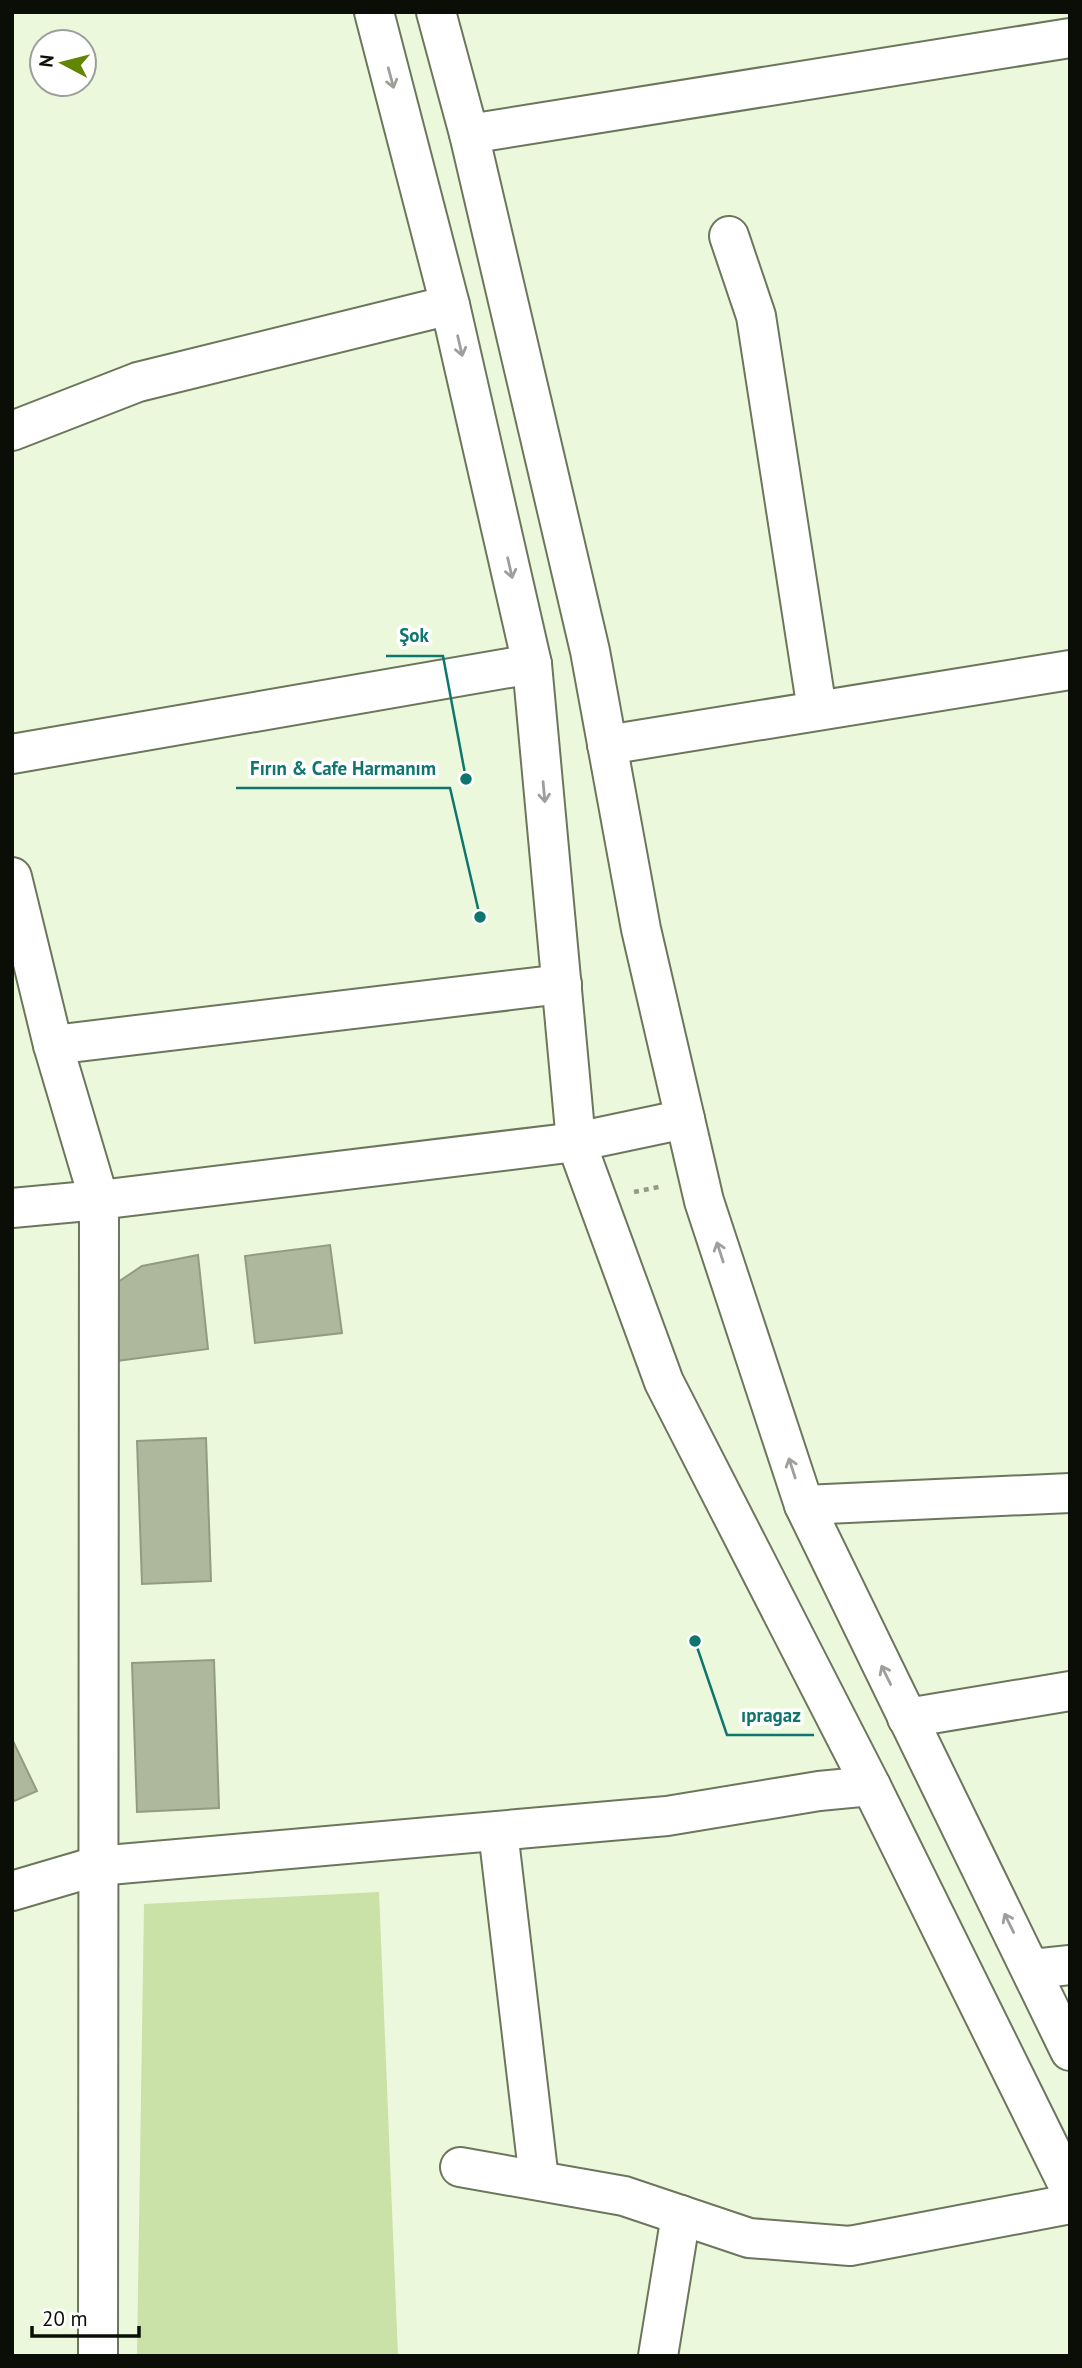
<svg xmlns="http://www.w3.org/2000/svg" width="1082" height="2368" viewBox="0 0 1082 2368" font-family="'PT Sans',sans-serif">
<rect width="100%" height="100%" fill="#ecf8dc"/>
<path fill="#cae1a7" d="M379 1892 398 2356H137L144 1904Z"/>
<g fill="#adb89d" stroke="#919c82" stroke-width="2">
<path d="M330 1245 342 1333 255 1343 245 1256Z"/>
<path d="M198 1255 208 1349 116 1361 115 1284 142 1266Z"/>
<path d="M206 1438 211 1581 142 1584 137 1441Z"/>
<path d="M214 1660 219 1808 137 1812 132 1663Z"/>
<path d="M12 1739 37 1791 12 1802Z"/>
</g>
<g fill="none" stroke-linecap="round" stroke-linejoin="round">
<defs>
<g id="minor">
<path d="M469 134 1070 38"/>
<path d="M729 236 756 316 817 710"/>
<path d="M12 431 138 382 450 305"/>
<path d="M607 745 1070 670"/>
<path d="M12 754 532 664"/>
<path d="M12 877 53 1045 99 1200 98 2356"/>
<path d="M53 1045 562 984"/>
<path d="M12 1208 99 1200 576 1142"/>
<path d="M804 1505 1070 1493"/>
<path d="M907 1718 1070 1691"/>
<path d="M498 1831 539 2180"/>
<path d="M12 1891 97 1866 667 1816 819 1791 871 1786"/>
<path d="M1032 1969 1070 1965"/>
<path d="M460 2167 624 2196 749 2238 850 2246 1070 2204"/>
<path d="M658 2356 681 2215"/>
</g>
<g id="major">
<path d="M374 12 450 305 532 664 576 1142 664 1382 871 1786 1070 2189"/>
<path d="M436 12 469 134 590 651 641 929 704 1201 804 1505 1070 2051"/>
<path d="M576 1142 685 1119"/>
</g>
</defs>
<use href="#minor" stroke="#6c765d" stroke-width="42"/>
<use href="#major" stroke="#6c765d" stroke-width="42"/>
<path stroke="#939b87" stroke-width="4.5" stroke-dasharray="5 5" stroke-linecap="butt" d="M634 1192 663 1186"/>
<use href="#minor" stroke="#fff" stroke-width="38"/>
<use href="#major" stroke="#fff" stroke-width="38"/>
</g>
<defs><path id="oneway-shaft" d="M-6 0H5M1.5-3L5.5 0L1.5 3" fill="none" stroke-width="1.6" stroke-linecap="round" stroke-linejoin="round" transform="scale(1.75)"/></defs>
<g stroke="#9d9f9b">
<use href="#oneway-shaft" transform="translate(391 78) rotate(75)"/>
<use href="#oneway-shaft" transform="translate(460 346) rotate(77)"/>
<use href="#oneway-shaft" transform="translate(510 568) rotate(77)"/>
<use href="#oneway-shaft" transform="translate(544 792) rotate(85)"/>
<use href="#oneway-shaft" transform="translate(720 1252) rotate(-108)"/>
<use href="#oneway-shaft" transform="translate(792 1468) rotate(-108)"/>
<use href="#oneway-shaft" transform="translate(886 1675) rotate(-116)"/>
<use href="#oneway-shaft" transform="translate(1009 1923) rotate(-116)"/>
</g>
<path fill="none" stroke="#0f766e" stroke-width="2.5" d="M466 779L443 656H386M480 917L450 788H236M695 1641L727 1735H814"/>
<g fill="#0f766e" stroke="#fff" stroke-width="2.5">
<circle cx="466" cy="779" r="7"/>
<circle cx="480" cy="917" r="7"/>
<circle cx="695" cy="1641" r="7"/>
</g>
<g font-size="19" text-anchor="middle" font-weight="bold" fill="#0f766e" stroke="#fff" stroke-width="7" stroke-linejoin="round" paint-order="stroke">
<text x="414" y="642">Şok</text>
<text x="343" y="775">Fırın &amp; Cafe Harmanım</text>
<text x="771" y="1722">ıpragaz</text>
</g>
<rect width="1082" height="2368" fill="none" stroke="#0b0e06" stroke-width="28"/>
<g transform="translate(63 63) rotate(277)"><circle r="33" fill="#ffffff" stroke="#9d9f9b" stroke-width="2"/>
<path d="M0-5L12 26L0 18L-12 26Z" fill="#628503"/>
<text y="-10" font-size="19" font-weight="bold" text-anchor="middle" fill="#0b0e06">N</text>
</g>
<path d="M32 2326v10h107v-10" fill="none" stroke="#0b0e06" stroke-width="3.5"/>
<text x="42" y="2326" font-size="21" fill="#0b0e06" stroke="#ffffff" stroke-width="5" paint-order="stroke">20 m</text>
</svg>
